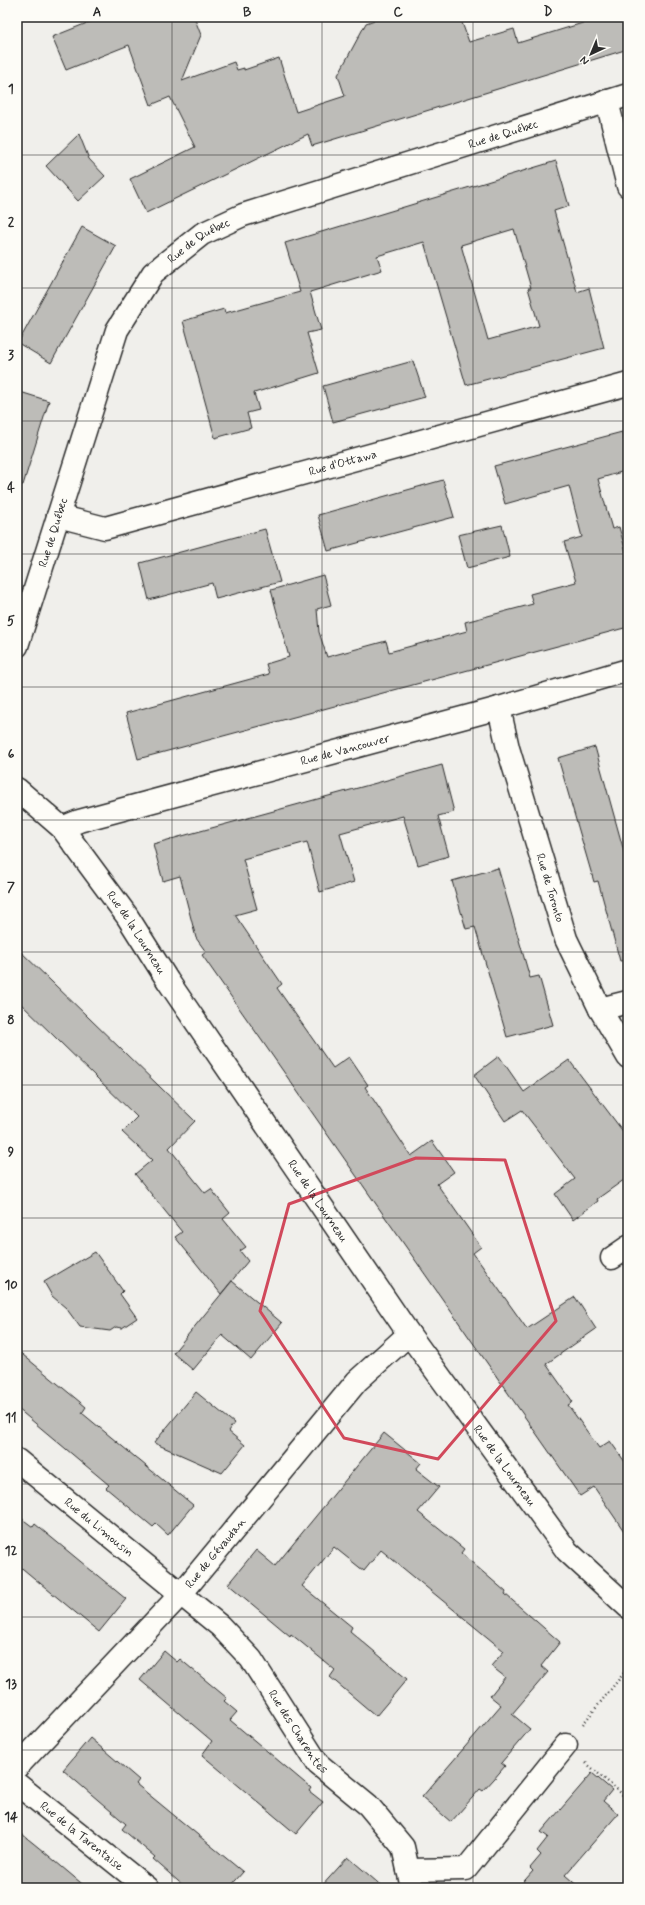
<svg xmlns="http://www.w3.org/2000/svg" width="645" height="1905" viewBox="0 0 645 1905" font-family="Mynerve,sans-serif">
<rect width="100%" height="100%" fill="#f0efeb"/>
<filter id="ink" filterUnits="userSpaceOnUse"><feTurbulence type="fractalNoise" baseFrequency=".025" numOctaves="2"/><feDisplacementMap in="SourceGraphic" scale="8" xChannelSelector="R" yChannelSelector="G"/><feConvolveMatrix kernelMatrix="1 2 1 2 8 2 1 2 1" color-interpolation-filters="sRGB"/></filter>
<g filter="url(#ink)">
<g fill="#bdbcb8" stroke="#2b2b2b" fill-rule="evenodd">
<path d="M102 17H194L201 35 182 81 234 62 237 70 244 68V70L279 58 296 112 345 96 338 75 366 23 383 17H460L469 42 514 29 518 43 602 17H628V49L312 146 308 134 146 213 130 179 195 147 170 97 151 105 129 45 66 70 52 37Z"/>
<path d="M79 134 89 159 105 176 78 201 46 166Z"/>
<path d="M556 161 569 206 554 211 577 292 589 288 604 348 466 385 424 242 377 256 382 270 310 292 321 330 307 333 319 373 254 393 259 410 247 413 251 428 215 438 183 321 224 309 225 313 300 292 285 243ZM514 229 531 288H528L539 326 488 340 461 245Z"/>
<path d="M82 227 116 246 51 363 18 343Z"/>
<path d="M413 361 425 397 333 422 323 386Z"/>
<path d="M17 391 49 401 23 485 17 484Z"/>
<path d="M622 432 628 454V470L598 479 612 529 619 527 628 559V627L138 759 126 713 269 674 266 664 289 657 271 590 323 575 331 605 317 609 319 632 327 657 386 641 389 652 467 631 465 622 533 604 530 594 576 582 564 542 582 537 569 486 505 504 494 466Z"/>
<path d="M443 480 454 517 328 551 318 515Z"/>
<path d="M502 525 510 557 467 568 458 535Z"/>
<path d="M265 529 280 582 216 599 212 583 149 600 140 563Z"/>
<path d="M595 747 628 866V960L620 961 598 881 594 882 558 758Z"/>
<path d="M442 765 454 812 438 816 449 856 418 865 403 816 340 833 354 882 320 892 307 842 243 859 257 909 235 915 282 984 277 988 333 1068 349 1057 368 1085 365 1087 411 1156 432 1141 454 1172 437 1184 481 1247 473 1253 527 1329 575 1297 596 1329 546 1364 573 1402 568 1405 599 1448 610 1441 628 1466V1537L594 1487 580 1496 202 955 206 952 196 938 180 876 163 881 153 844Z"/>
<path d="M498 868 530 978 539 976 553 1025 507 1037 475 927 466 929 452 881Z"/>
<path d="M17 948 195 1121 169 1148 205 1193 211 1189 230 1213 223 1219 246 1247 240 1251 248 1261 221 1294 175 1237 182 1232 135 1174 152 1160 122 1132 137 1117 17 1000Z"/>
<path d="M499 1056 524 1092 569 1060 628 1138V1177L597 1199 598 1201 573 1220 555 1194 575 1179 522 1110 505 1121 474 1075Z"/>
<path d="M95 1252 123 1291 120 1294 137 1318 122 1328 116 1327 110 1331 80 1327 66 1308 52 1296 44 1282Z"/>
<path d="M232 1281 282 1323 251 1360 222 1335 193 1370 173 1353Z"/>
<path d="M17 1350 86 1407 82 1413 193 1505 168 1535 156 1524 153 1527 106 1488 109 1485 17 1408Z"/>
<path d="M196 1392 234 1423 228 1431 245 1445 222 1473 154 1443Z"/>
<path d="M384 1433 421 1463 416 1469 439 1487 418 1512 464 1549 461 1553 506 1592 505 1594 560 1642 541 1666 548 1672 512 1714 530 1729 501 1763 505 1766 494 1779 483 1791 480 1789 451 1822 422 1797 501 1705 490 1696 505 1677 491 1666 504 1651 381 1550 364 1571 334 1547 302 1586 352 1627 350 1631 407 1679 376 1716 330 1677 335 1670 291 1634 290 1636 228 1584 256 1550 275 1566Z"/>
<path d="M17 1515 33 1527 35 1524 126 1599 99 1632 17 1564Z"/>
<path d="M164 1651 177 1662 180 1659 227 1698 224 1701 237 1712 230 1720 311 1788 309 1791 323 1802 296 1834 202 1755 212 1741 140 1680Z"/>
<path d="M90 1738 139 1780 136 1784 243 1872 229 1888H186L153 1859 155 1857 122 1829 126 1824 63 1770Z"/>
<path d="M592 1773 612 1790 603 1801 618 1814 565 1875 580 1888H518L533 1871 530 1868 541 1855 537 1851 548 1837 541 1832Z"/>
<path d="M17 1830 49 1856 87 1888H17Z"/>
<path d="M348 1857 384 1888H320Z"/>
</g>
<g fill="none" stroke-linecap="round" stroke-linejoin="round">
<defs>
<g id="street">
<path d="M607 101 628 186"/>
<path id="s1" d="M58 516 105 528 628 384"/>
<path id="s2" d="M17 646 117 330 153 273 202 234 243 215 628 95"/>
<path id="s3" d="M499 708 508 748 566 939 600 1009 628 1057"/>
<path id="s4" d="M62 828 79 821 499 708 628 670"/>
<path d="M600 1009 628 1002"/>
<path d="M612 1258 628 1247"/>
<path id="s5" d="M17 1460 220 1626 251 1659 318 1764 368 1805 403 1847 412 1888"/>
<path id="s6" d="M17 1767 181 1594 357 1381 409 1334"/>
<path id="s7" d="M17 1784 147 1888"/>
<path d="M408 1870 466 1869 566 1745"/>
</g>
<g id="secondary">
<path id="s8" d="M17 789 62 828 127 916 168 981 409 1334 567 1551 628 1607"/>
</g>
</defs>
<use href="#street" stroke="#2b2b2b" stroke-width="25"/>
<use href="#secondary" stroke="#2b2b2b" stroke-width="25"/>
<g stroke="#2b2b2b" stroke-width="2.5" stroke-dasharray="1 3" stroke-linecap="butt">
<path d="M583 1724 628 1668"/>
<path d="M586 1763 621 1793 628 1802"/>
</g>
<use href="#street" stroke="#fdfcf7" stroke-width="22"/>
<use href="#secondary" stroke="#fdfcf7" stroke-width="22"/>
</g>
</g>
<path fill="none" stroke="#d1495b" stroke-width="3" stroke-linejoin="round" d="M416 1158 505 1160 556 1321 438 1459 344 1438 260 1311 289 1204Z"/>
<path fill="none" stroke="#2b2b2b" stroke-width="1" stroke-opacity="0.55" d="M172 17V1888M322 17V1888M473 17V1888M17 155H628M17 288H628M17 421H628M17 554H628M17 687H628M17 820H628M17 952H628M17 1085H628M17 1218H628M17 1351H628M17 1484H628M17 1617H628M17 1750H628"/>
<g text-anchor="middle" stroke-width="3" stroke-linejoin="round" paint-order="stroke">
<g font-size="12" fill="#2b2b2b" stroke="#fdfcf7">
<text dy="4" stroke="none"><textPath href="#s2" startOffset="779">Rue de Québec</textPath></text>
<text dy="4" stroke="none"><textPath href="#s2" startOffset="455">Rue de Québec</textPath></text>
<text dy="4" stroke="none"><textPath href="#s1" startOffset="295">Rue d'Ottawa</textPath></text>
<text dy="4" stroke="none"><textPath href="#s2" startOffset="119">Rue de Québec</textPath></text>
<text dy="4" stroke="none"><textPath href="#s4" startOffset="294">Rue de Vancouver</textPath></text>
<text dy="4" stroke="none"><textPath href="#s3" startOffset="187">Rue de Toronto</textPath></text>
<text dy="4" stroke="none"><textPath href="#s8" startOffset="188">Rue de la Lourneau</textPath></text>
<text dy="4" stroke="none"><textPath href="#s8" startOffset="512">Rue de la Lourneau</textPath></text>
<text dy="4" stroke="none"><textPath href="#s8" startOffset="836">Rue de la Lourneau</textPath></text>
<text dy="4" stroke="none"><textPath href="#s5" startOffset="106">Rue du Limousin</textPath></text>
<text dy="4" stroke="none"><textPath href="#s6" startOffset="292">Rue de Gévaudan</textPath></text>
<text dy="4" stroke="none"><textPath href="#s5" startOffset="394">Rue des Charentes</textPath></text>
<text dy="4" stroke="none"><textPath href="#s7" startOffset="83">Rue de la Tarentaise</textPath></text>
</g>
</g>
<rect width="645" height="1905" fill="none" stroke="#fdfcf7" stroke-width="44"/>
<g transform="translate(591 54) rotate(224)" stroke="#fdfcf7" stroke-width="3" paint-order="stroke">
<path d="M0-3L7 15L0 10L-7 15Z" fill="#2b2b2b"/>
<text y="-6" font-size="11" font-weight="bold" text-anchor="middle" fill="#2b2b2b">N</text>
</g>
<rect x="22" y="22" width="601" height="1861" fill="none" stroke="#2b2b2b" stroke-width="1.5"/>
<g font-size="13" text-anchor="middle" font-weight="bold" fill="#2b2b2b">
<text x="97" y="16">A</text>
<text x="247" y="16">B</text>
<text x="398" y="16">C</text>
<text x="548" y="16">D</text>
<text x="11" y="93">1</text>
<text x="11" y="226">2</text>
<text x="11" y="359">3</text>
<text x="11" y="492">4</text>
<text x="11" y="625">5</text>
<text x="11" y="758">6</text>
<text x="11" y="891">7</text>
<text x="11" y="1024">8</text>
<text x="11" y="1156">9</text>
<text x="11" y="1289">10</text>
<text x="11" y="1422">11</text>
<text x="11" y="1555">12</text>
<text x="11" y="1688">13</text>
<text x="11" y="1821">14</text>
</g>
</svg>
